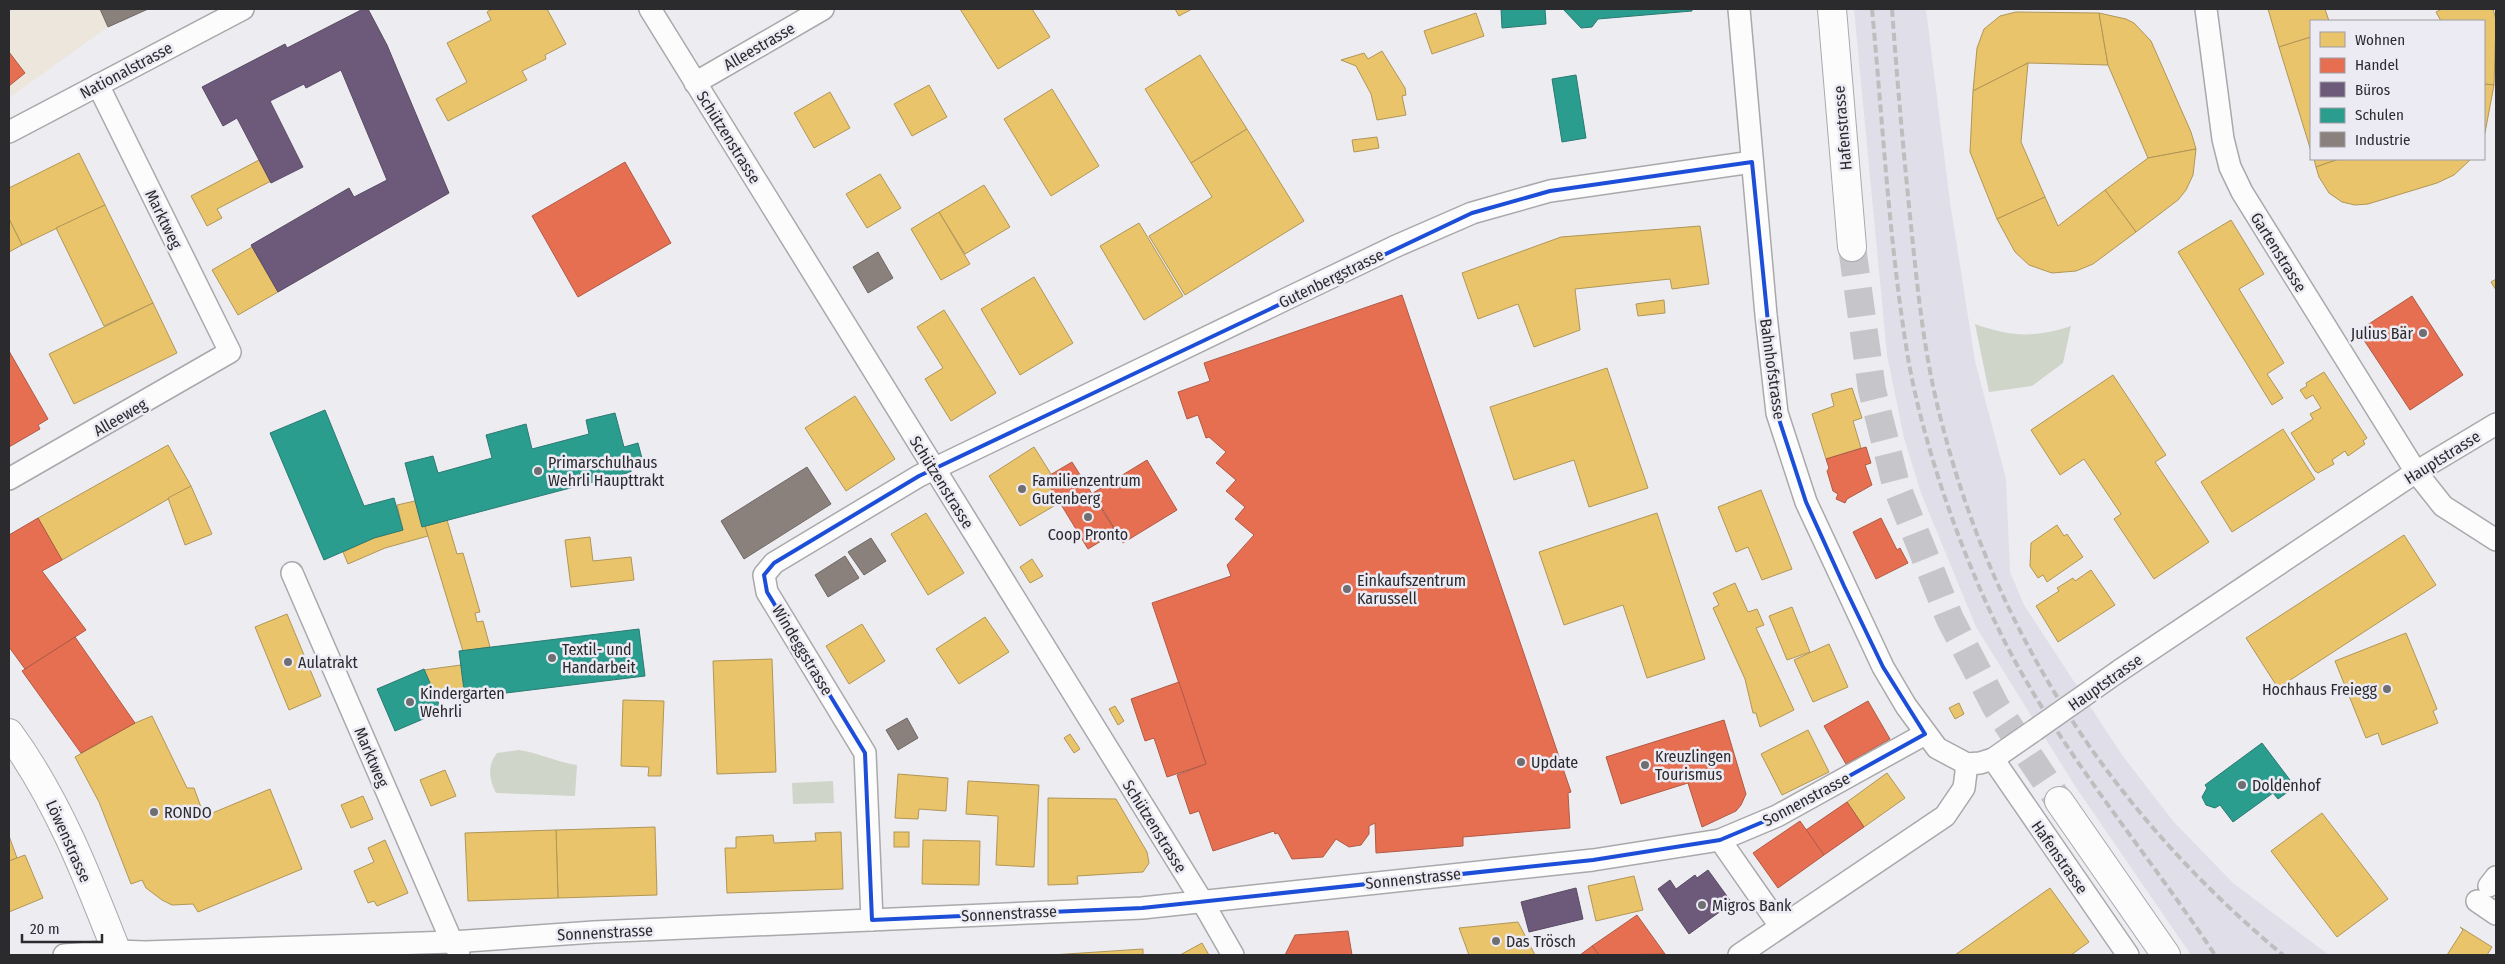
<svg xmlns="http://www.w3.org/2000/svg" width="2505" height="964" viewBox="0 0 2505 964" font-family="'Fira Sans Condensed',sans-serif">
<rect width="100%" height="100%" fill="#edecf1"/>
<path fill="#e0dee8" d="M1854 9H1926L1950 202 1975 361 2006 479 2010 572 2024 605 2122 755 2173 821 2233 883 2329 955H2191L2075 786 1976 627 1921 493 1904 438 1887 355Z"/>
<path fill="#ece6dd" d="M9 9H100L108 27 9 98Z"/>
<g fill="#d0d5c9">
<path d="M1975 324C2011 337 2035 338 2071 326L2063 363 2032 386 1989 392Z"/>
<path d="M519 750C539 753 557 762 577 765L575 796 496 793C489 780 487 766 497 753Z"/>
<path d="M833 781 834 803 793 804 792 783Z"/>
</g>
<g fill="#e9c46a" stroke="#b09658">
<path d="M492 9H547L566 44 545 55 546 59 522 71 527 80 448 121 436 99 467 82 447 43 491 20 487 12Z"/>
<path d="M960 9H1032L1050 37 998 69Z"/>
<path d="M1175 9H1192L1179 16Z"/>
<path d="M2268 9H2325L2329 21H2311V37L2279 47Z"/>
<path d="M2442 9H2493L2496 20 2494 85 2484 84V21H2441L2436 12Z"/>
<path d="M2016 12 2099 13 2108 65 2028 63 1973 91 1977 48 1984 29 2000 16Z"/>
<path d="M1476 13 1484 36 1432 54 1424 31Z"/>
<path d="M2099 13 2126 19 2134 23 2151 41 2191 132 2196 149 2148 158 2108 65Z"/>
<path d="M2311 37V151L2279 47Z"/>
<path d="M1382 51 1405 88 1406 95 1402 96 1406 115 1377 120 1371 94 1356 66 1341 60 1364 53 1368 59Z"/>
<path d="M1200 55 1247 129 1191 163 1145 89Z"/>
<path d="M2028 63 2021 142 2045 197 1997 219 1970 152 1973 91Z"/>
<path d="M2484 84 2494 85 2484 138Z"/>
<path d="M929 85 947 117 912 136 894 104Z"/>
<path d="M1052 89 1099 166 1051 196 1004 119Z"/>
<path d="M830 92 850 128 814 148 794 113Z"/>
<path d="M1247 129 1304 221 1185 295 1149 236 1212 197 1191 163Z"/>
<path d="M1377 137 1379 148 1354 152 1352 140Z"/>
<path d="M2196 149 2193 175 2186 190 2178 200 2136 232 2105 190 2148 158Z"/>
<path d="M79 153 105 205 22 245 9 219V188Z"/>
<path d="M2314 159H2339L2316 167Z"/>
<path d="M2339 159H2471L2454 175 2437 183 2368 204 2355 205 2342 202 2329 193 2319 177 2316 167Z"/>
<path d="M259 160 271 181 217 209 222 218 207 226 191 196Z"/>
<path d="M880 174 901 208 867 228 846 194Z"/>
<path d="M984 185 1010 227 965 254 939 212Z"/>
<path d="M2105 190 2136 232 2093 264 2076 271 2052 273 2029 265 2015 252 1997 219 2045 197 2058 226Z"/>
<path d="M105 205 153 303 104 326 56 228Z"/>
<path d="M939 212 970 264 941 280 911 229Z"/>
<path d="M9 219 22 245 9 252Z"/>
<path d="M2231 220 2264 274 2239 289 2284 363 2267 374 2283 398 2272 405 2178 252Z"/>
<path d="M1139 223 1183 296 1144 320 1100 246Z"/>
<path d="M1700 226 1709 284 1672 289 1670 279 1575 289 1580 330 1534 347 1518 304 1478 319 1462 273 1561 237Z"/>
<path d="M252 247 278 292 238 315 212 270Z"/>
<path d="M1034 277 1073 343 1020 375 981 309Z"/>
<path d="M2496 279V290L2491 282Z"/>
<path d="M1664 300 1665 313 1638 316 1636 304Z"/>
<path d="M153 303 177 353 74 404 49 354Z"/>
<path d="M944 310 996 393 951 421 925 379 943 368 917 327Z"/>
<path d="M1607 368 1648 488 1589 507 1574 460 1514 480 1490 407Z"/>
<path d="M2324 372 2367 438 2363 441 2365 444 2348 456 2345 451 2332 460 2334 464 2318 473 2315 471 2291 433 2313 419 2310 414 2321 408 2313 395 2306 399 2300 390 2307 386 2306 383Z"/>
<path d="M2113 375 2166 455 2155 462 2209 542 2154 579 2114 519 2121 514 2084 459 2060 475 2031 430Z"/>
<path d="M1852 388 1862 418 1853 421 1861 448 1826 459 1812 414 1834 406 1831 394Z"/>
<path d="M855 396 895 459 846 491 805 428Z"/>
<path d="M2283 429 2315 479 2232 532 2201 482Z"/>
<path d="M168 445 191 486 62 560 38 518Z"/>
<path d="M1034 447 1051 474 1045 478 1059 503 1020 526 989 476Z"/>
<path d="M191 486 212 534 185 545 168 498Z"/>
<path d="M1761 490 1792 569 1762 580 1748 547 1736 552 1718 507Z"/>
<path d="M415 501 422 527 425 526 428 536 385 548 348 564 343 552 374 538 403 530 397 505Z"/>
<path d="M926 513 964 573 928 595 891 534Z"/>
<path d="M1657 513 1705 659 1647 678 1623 605 1564 625 1539 552Z"/>
<path d="M447 520 457 554 463 553 480 612 475 613 477 622 483 621 490 647 463 651 425 526Z"/>
<path d="M2057 525 2064 536 2067 534 2083 557 2047 582 2043 575 2038 578 2030 566 2031 543Z"/>
<path d="M2404 535 2436 585 2278 688 2246 638Z"/>
<path d="M590 537 593 561 631 557 634 580 571 587 565 540Z"/>
<path d="M1032 559 1043 576 1030 583 1020 567Z"/>
<path d="M2091 570 2115 605 2058 642 2036 606 2059 591 2057 588 2073 578 2075 581Z"/>
<path d="M1735 583 1748 612 1757 609 1764 625 1756 628 1794 710 1760 727 1756 713H1753L1745 679 1713 608 1719 605 1713 593Z"/>
<path d="M1792 607 1810 652 1787 660 1769 616Z"/>
<path d="M287 614 321 696 289 710 255 627Z"/>
<path d="M985 617 1009 652 959 684 936 649Z"/>
<path d="M862 624 885 661 849 684 826 646Z"/>
<path d="M2406 633 2437 709 2433 711 2438 723 2382 745 2378 733 2366 738 2335 661Z"/>
<path d="M1829 644 1848 687 1813 702 1794 660Z"/>
<path d="M772 659 776 772 717 774 713 661Z"/>
<path d="M461 665 465 690 434 694 424 670Z"/>
<path d="M623 700 664 701 661 776H648L649 767 621 766Z"/>
<path d="M1959 703 1964 714 1955 719 1949 708Z"/>
<path d="M1115 706 1124 721 1118 725 1109 709Z"/>
<path d="M152 716 187 788H194L202 810 210 814 270 789 302 869 198 912 193 904 172 905 162 900 146 888 142 880 131 884 99 802 75 757 135 723Z"/>
<path d="M1808 730 1829 772 1782 795 1761 754Z"/>
<path d="M1070 734 1080 749 1074 753 1064 738Z"/>
<path d="M445 770 456 796 431 806 420 780Z"/>
<path d="M1887 773 1905 798 1864 827 1847 802Z"/>
<path d="M898 774 948 778 946 811 919 809 918 819 895 818Z"/>
<path d="M968 781 1039 785 1034 867 996 865 998 816 966 814Z"/>
<path d="M363 796 373 819 351 828 341 805Z"/>
<path d="M1048 798 1116 799 1147 852 1149 863 1143 872 1077 876 1078 884 1048 885Z"/>
<path d="M2322 813 2388 899 2337 937 2271 851Z"/>
<path d="M655 827 657 895 558 898 556 830Z"/>
<path d="M556 830 558 898 468 901 465 833Z"/>
<path d="M841 832 843 889 727 893 725 848H736V837L773 835 774 843 816 841 815 833Z"/>
<rect x="894" y="832" width="15" height="15"/>
<path d="M9 836 17 858 9 861Z"/>
<path d="M385 840 408 893 377 906 374 901 368 903 354 871 374 862 368 848Z"/>
<path d="M923 840 980 841 979 885 922 884Z"/>
<path d="M25 855 43 898 9 912V861Z"/>
<path d="M1634 876 1643 910 1596 921 1588 886Z"/>
<path d="M2050 888 2089 942 2071 955H1955Z"/>
<path d="M1518 922 1535 955H1469L1459 928Z"/>
<path d="M2460 927 2492 947 2487 955H2447L2463 930Z"/>
<path d="M1202 943 1209 955H1180Z"/>
<path d="M1143 949V955H1051Z"/>
</g>
<g fill="#e76f51" stroke="#af5a46">
<path d="M9 52 25 73 9 86Z"/>
<path d="M625 162 671 243 578 297 532 216Z"/>
<path d="M1402 295 1571 792 1568 793 1570 828 1463 837V846L1376 853 1375 823 1369 826V834L1361 845 1349 847 1336 839 1323 857 1292 859 1278 833 1275 834 1274 831 1213 851 1199 811 1190 814 1177 775 1206 764 1152 603 1231 576 1227 565 1254 535 1235 519 1245 507 1226 491 1236 480 1216 463 1226 452 1209 437 1206 438 1198 415 1187 419 1178 392 1210 381 1204 363Z"/>
<path d="M2412 296 2463 375 2410 410 2358 331Z"/>
<path d="M9 351 48 419 38 425 40 429 9 447Z"/>
<path d="M1866 447 1871 463 1865 465 1872 485 1847 499 1845 503 1836 499 1838 494 1833 491 1827 471 1829 468 1826 459Z"/>
<path d="M1147 460 1177 510 1123 543 1093 493Z"/>
<path d="M1072 462 1116 532 1088 549 1045 478Z"/>
<path d="M38 518 62 560 42 571 86 630 25 669 9 647V535Z"/>
<path d="M1881 518 1897 550 1900 548 1908 563 1876 579 1853 532Z"/>
<path d="M75 637 135 723 81 753 22 671Z"/>
<path d="M1179 682 1206 764 1167 777 1154 738 1145 741 1131 699Z"/>
<path d="M1868 701 1890 739 1846 764 1824 726Z"/>
<path d="M1724 720 1746 794 1741 805 1736 811 1702 827 1688 783 1621 804 1606 757Z"/>
<path d="M1847 802 1864 827 1824 855 1806 830Z"/>
<path d="M1800 821 1824 855 1778 888 1753 853Z"/>
<path d="M1637 915 1665 954 1599 955 1592 946Z"/>
<path d="M1348 931 1352 955H1285L1295 935Z"/>
<path d="M1592 946 1599 955H1580Z"/>
</g>
<g fill="#6d597a" stroke="#594b63">
<path d="M363 9H368L387 45 449 193 278 292 251 245 349 188 354 197 387 180 341 70 306 88 304 84 270 101 303 167 271 183 237 118 223 126 202 87 285 44 287 48Z"/>
<path d="M1708 870 1732 903 1689 934 1658 889 1670 880 1676 889 1695 875 1697 878Z"/>
<path d="M1576 888 1583 919 1529 932 1521 902Z"/>
</g>
<g fill="#2a9d8f" stroke="#2a7a72">
<path d="M1501 9H1548H1545L1546 24 1502 28Z"/>
<path d="M1563 9H1692V11L1598 19 1592 27 1581 28Z"/>
<path d="M1576 75 1586 138 1562 142 1552 79Z"/>
<path d="M325 410 364 506 394 498 403 530 374 538 324 560 270 433Z"/>
<path d="M615 413 624 447 638 443 644 466 631 469V472L422 527 405 463 433 456 438 473 492 458 486 435 526 424 532 449 589 434 586 420Z"/>
<path d="M639 629 645 676 465 698 459 651Z"/>
<path d="M424 669 442 711 395 731 377 689Z"/>
<path d="M2262 743 2290 780 2287 782 2292 789 2278 799 2273 793 2233 822 2220 805 2215 808 2206 805 2202 797 2207 788 2205 785Z"/>
</g>
<g fill="#8a817c" stroke="#6e6764">
<path d="M100 9H148L108 27Z"/>
<path d="M878 252 893 278 868 293 853 267Z"/>
<path d="M807 467 831 504 744 559 721 521Z"/>
<path d="M871 538 886 561 864 575 848 552Z"/>
<path d="M845 556 859 578 828 597 815 575Z"/>
<path d="M907 718 918 738 898 750 886 730Z"/>
</g>
<g fill="none" stroke-linecap="round" stroke-linejoin="round">
<path stroke="#c6c5ca" stroke-width="28" stroke-dasharray="28 14" stroke-linecap="butt" d="M1852 247 1872 390 1896 485 1950 619 1996 707 2059 801"/>
<defs>
<g id="street">
<path d="M650 9 1202 901 1233 955"/>
<path d="M1739 9 1766 315 1777 413 1806 502 1883 667 1906 706 1937 748 1967 764 1980 763 1993 759 2035 730"/>
<path d="M2206 9 2223 139 2230 167 2242 192 2416 472 2443 506 2496 540"/>
<path d="M695 83 823 9"/>
<path d="M9 132 243 9"/>
<path d="M9 479 230 352 98 85"/>
<path d="M292 573 452 942 459 951"/>
<path d="M2119 671 2416 472 2496 424"/>
<path d="M1993 759 2128 955"/>
<path d="M1720 840 1780 926"/>
<path d="M2489 886 2496 877"/>
<path d="M2477 901 2496 914"/>
<path d="M872 920 865 753 767 592 764 575 774 563 919 476 1394 247 1472 213 1550 191 1752 162"/>
<path d="M64 955 116 951 145 952 452 942 594 932 1142 908 1593 860 1720 840 1777 816 1925 734"/>
<path d="M1739 955 1945 816 1964 788 1967 764"/>
</g>
<path id="secondary" d="M9 733C58 800 88 878 118 955"/>
<g id="primary">
<path d="M1832 9 1852 247"/>
<path d="M2059 801 2166 955"/>
</g>
</defs>
<use href="#street" stroke="#a9a9ac" stroke-width="24"/>
<use href="#secondary" stroke="#a9a9ac" stroke-width="30"/>
<use href="#primary" stroke="#a9a9ac" stroke-width="30"/>
<use href="#street" stroke="#fcfcfd" stroke-width="21"/>
<use href="#secondary" stroke="#fcfcfd" stroke-width="28"/>
<use href="#primary" stroke="#fcfcfd" stroke-width="28"/>
<g stroke="#bebebf" stroke-width="4" stroke-dasharray="8 4" stroke-linecap="butt">
<path d="M1872 9C1883 125 1889 243 1908 358 1923 444 1960 550 1998 628 2055 746 2143 846 2215 955"/>
<path d="M1892 9C1897 78 1903 147 1910 216 1917 283 1923 350 1940 416 1994 633 2112 813 2283 955"/>
</g>
<defs>
<path id="street-bridge" d="M2035 730 2119 671"/>
</defs>
<use href="#street-bridge" stroke="#a9a9ac" stroke-width="24" stroke-linecap="butt"/>
<use href="#street-bridge" stroke="#fcfcfd" stroke-width="21"/>
</g>
<path fill="none" stroke="#1d4ed8" stroke-width="4" stroke-linejoin="round" d="M1752 162 1777 413 1806 502 1844 586 1883 667 1925 734 1777 816 1720 840 1593 860 1142 908 872 920 865 753 767 592 764 575 774 563 919 476 1472 213 1550 191Z"/>
<g fill="#6f6e72" stroke="#eceaf3" stroke-width="2">
<circle cx="2423" cy="333" r="5"/>
<circle cx="538" cy="471" r="5"/>
<circle cx="1022" cy="489" r="5"/>
<circle cx="1088" cy="517" r="5"/>
<circle cx="1347" cy="589" r="5"/>
<circle cx="552" cy="658" r="5"/>
<circle cx="288" cy="662" r="5"/>
<circle cx="2387" cy="689" r="5"/>
<circle cx="410" cy="702" r="5"/>
<circle cx="1521" cy="762" r="5"/>
<circle cx="1645" cy="765" r="5"/>
<circle cx="2242" cy="785" r="5"/>
<circle cx="154" cy="812" r="5"/>
<circle cx="1702" cy="905" r="5"/>
<circle cx="1496" cy="941" r="5"/>
</g>
<g text-anchor="middle" stroke-width="5" stroke-linejoin="round" paint-order="stroke">
<g font-size="16" fill="#2b2a2d" stroke="#eceaf3">
<text transform="translate(759 46) rotate(-30)" y="6">Alleestrasse</text>
<text transform="translate(126 70) rotate(-28)" y="6">Nationalstrasse</text>
<text transform="translate(1842 128) rotate(-95)" y="6">Hafenstrasse</text>
<text transform="translate(729 137) rotate(58)" y="6">Schützenstrasse</text>
<text transform="translate(164 219) rotate(64)" y="6">Marktweg</text>
<text transform="translate(2279 252) rotate(58)" y="6">Gartenstrasse</text>
<text transform="translate(1331 278) rotate(-26)" y="6">Gutenbergstrasse</text>
<text transform="translate(1773 369) rotate(82)" y="6">Bahnhofstrasse</text>
<text transform="translate(120 417) rotate(-30)" y="6">Alleeweg</text>
<text transform="translate(2442 457) rotate(-32)" y="6">Hauptstrasse</text>
<text transform="translate(942 482) rotate(58)" y="6">Schützenstrasse</text>
<text transform="translate(803 650) rotate(59)" y="6">Windeggstrasse</text>
<text transform="translate(2105 682) rotate(-35)" y="6">Hauptstrasse</text>
<text transform="translate(372 757) rotate(67)" y="6">Marktweg</text>
<text transform="translate(1806 799) rotate(-28)" y="6">Sonnenstrasse</text>
<text transform="translate(1155 826) rotate(58)" y="6">Schützenstrasse</text>
<text transform="translate(69 841) rotate(66)" y="6">Löwenstrasse</text>
<text transform="translate(2060 857) rotate(55)" y="6">Hafenstrasse</text>
<text transform="translate(1413 878) rotate(-6)" y="6">Sonnenstrasse</text>
<text transform="translate(1009 913) rotate(-3)" y="6">Sonnenstrasse</text>
<text transform="translate(605 932) rotate(-3)" y="6">Sonnenstrasse</text>
</g>
<g font-size="16" fill="#2b2a2d" stroke="#eceaf3" text-anchor="start">
<text x="2413" y="339" text-anchor="end">Julius Bär</text>
<text x="548" y="468">Primarschulhaus<tspan x="548" dy="18">Wehrli Haupttrakt</tspan></text>
<text x="1032" y="486">Familienzentrum<tspan x="1032" dy="18">Gutenberg</tspan></text>
<text x="1088" y="540" text-anchor="middle">Coop Pronto</text>
<text x="1357" y="586">Einkaufszentrum<tspan x="1357" dy="18">Karussell</tspan></text>
<text x="562" y="655">Textil- und<tspan x="562" dy="18">Handarbeit</tspan></text>
<text x="298" y="668">Aulatrakt</text>
<text x="2377" y="695" text-anchor="end">Hochhaus Freiegg</text>
<text x="420" y="699">Kindergarten<tspan x="420" dy="18">Wehrli</tspan></text>
<text x="1655" y="762">Kreuzlingen<tspan x="1655" dy="18">Tourismus</tspan></text>
<text x="1531" y="768">Update</text>
<text x="2252" y="791">Doldenhof</text>
<text x="164" y="818">RONDO</text>
<text x="1712" y="911">Migros Bank</text>
<text x="1506" y="947">Das Trösch</text>
</g>
</g>
<rect width="2505" height="964" fill="none" stroke="#2b2a2d" stroke-width="20"/>
<rect x="2310" y="20" width="175" height="140" fill="#eceaf3" stroke="#9f9da4"/>
<rect x="2320" y="32" width="25" height="15" fill="#e9c46a" stroke="#9f9da4"/>
<text x="2355" y="45" font-size="15" fill="#2b2a2d">Wohnen</text>
<rect x="2320" y="58" width="25" height="15" fill="#e76f51" stroke="#9f9da4"/>
<text x="2355" y="70" font-size="15" fill="#2b2a2d">Handel</text>
<rect x="2320" y="82" width="25" height="15" fill="#6d597a" stroke="#9f9da4"/>
<text x="2355" y="95" font-size="15" fill="#2b2a2d">Büros</text>
<rect x="2320" y="108" width="25" height="15" fill="#2a9d8f" stroke="#9f9da4"/>
<text x="2355" y="120" font-size="15" fill="#2b2a2d">Schulen</text>
<rect x="2320" y="132" width="25" height="15" fill="#8a817c" stroke="#9f9da4"/>
<text x="2355" y="145" font-size="15" fill="#2b2a2d">Industrie</text>
<path d="M22 934v8h80v-8" fill="none" stroke="#2b2a2d" stroke-width="2.5"/>
<text x="30" y="934" font-size="15" fill="#2b2a2d" stroke="#eceaf3" stroke-width="4" paint-order="stroke">20 m</text>
</svg>
